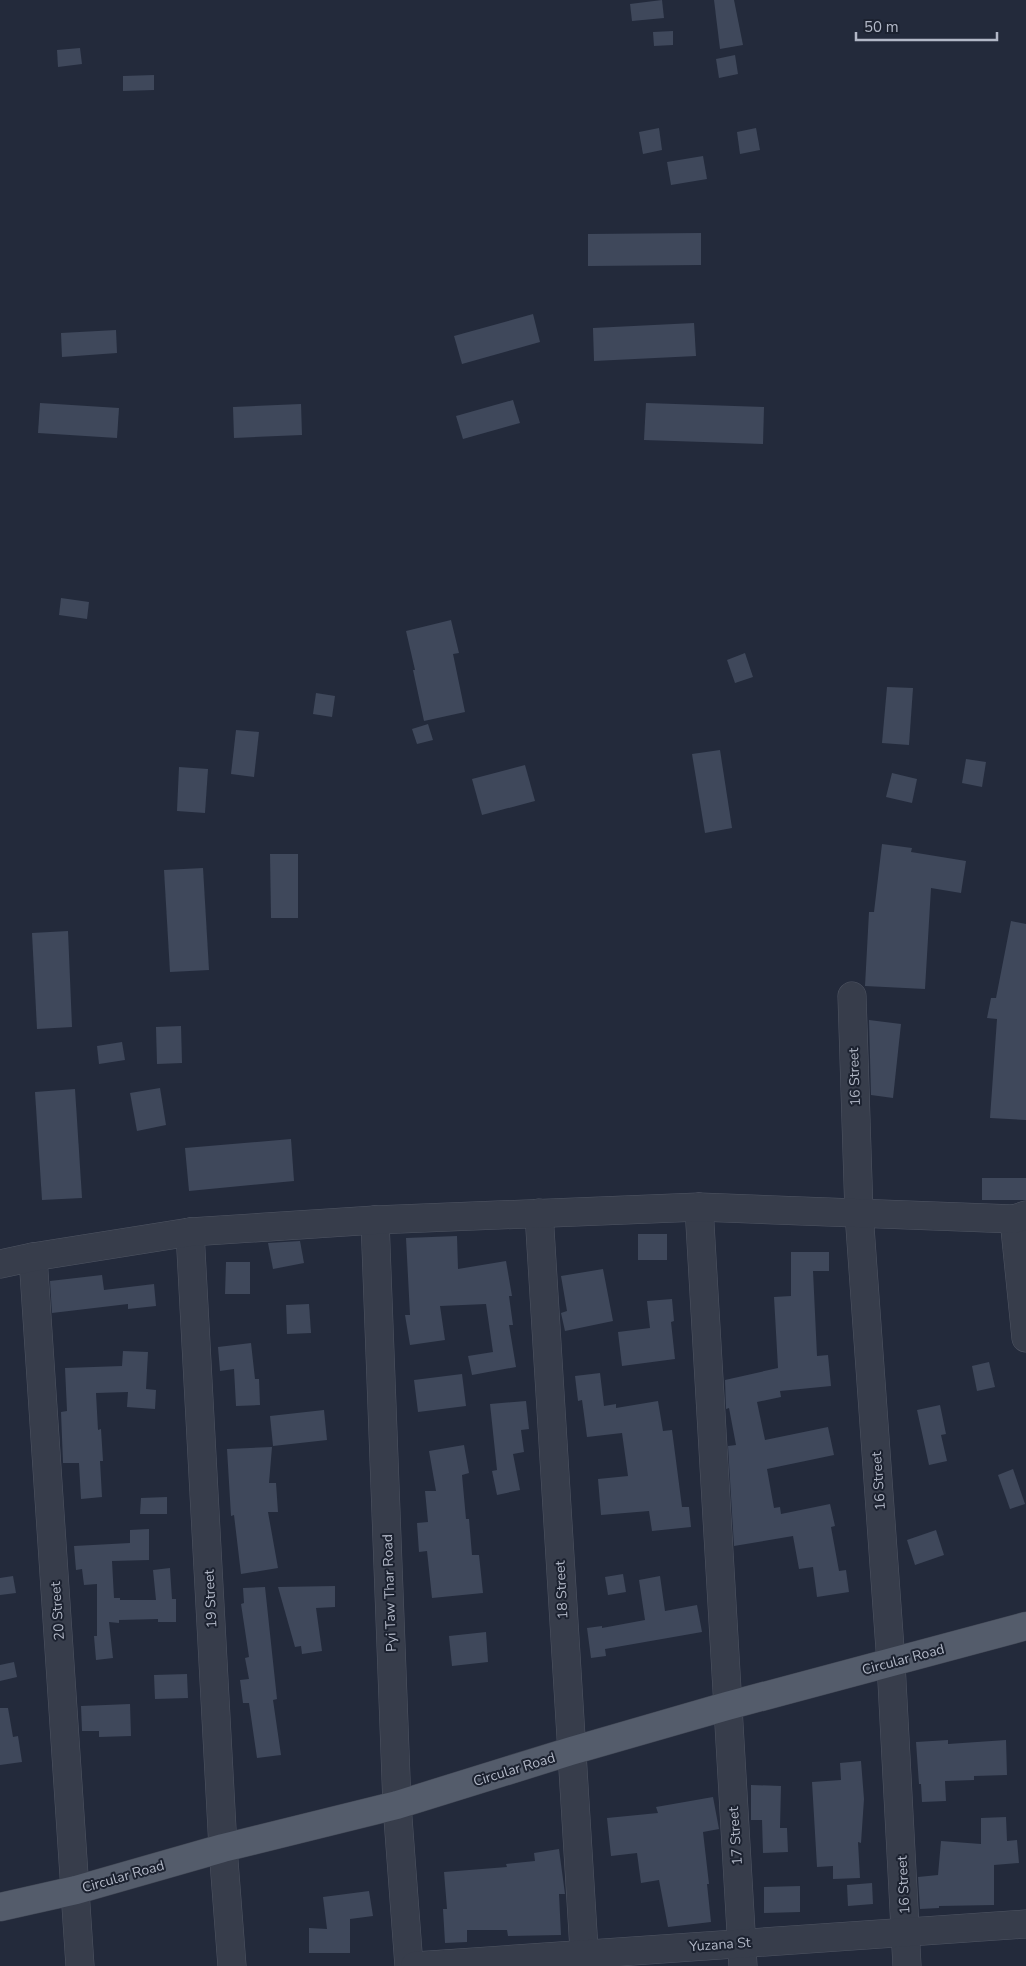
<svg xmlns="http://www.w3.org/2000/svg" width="1026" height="1966" viewBox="0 0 1026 1966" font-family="'Nunito Sans',sans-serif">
<rect width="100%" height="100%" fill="#232a3b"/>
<g fill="#3f485b">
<path d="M662 0 664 18 632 21 630 4Z"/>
<path d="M714 0H734L743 45 720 49Z"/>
<path d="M673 31V45L654 46 653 32Z"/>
<path d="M80 48 82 64 58 67 57 50Z"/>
<path d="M735 55 738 74 719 78 716 59Z"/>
<path d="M154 75V90L123 91V76Z"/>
<path d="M659 128 662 150 643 154 639 132Z"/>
<path d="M756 128 760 150 740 154 737 132Z"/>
<path d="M703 156 707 179 671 185 667 162Z"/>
<path d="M701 233V265L588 266V234Z"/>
<path d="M533 314 540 342 462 364 454 336Z"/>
<path d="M694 323 696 356 594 361 593 328Z"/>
<path d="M116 330 117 353 62 357 61 333Z"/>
<path d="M513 400 520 423 463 439 456 416Z"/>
<path d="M40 403 119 408 117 438 38 433Z"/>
<path d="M646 403 764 407 763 444 644 440Z"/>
<path d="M301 404 302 435 234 438 233 407Z"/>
<path d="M61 598 89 602 87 619 59 615Z"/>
<path d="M451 620 459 653 453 654 465 712 424 721 413 670H415L406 631Z"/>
<path d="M745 653 753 677 735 683 727 660Z"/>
<path d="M887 687 913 688 909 745 882 743Z"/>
<path d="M316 693 335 696 332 717 313 714Z"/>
<path d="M428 724 433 740 417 744 412 729Z"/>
<path d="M236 730 259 732 254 777 231 774Z"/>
<path d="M720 750 732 828 705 833 692 754Z"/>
<path d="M966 759 986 762 982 787 962 783Z"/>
<path d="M525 765 535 801 482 815 472 779Z"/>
<path d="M179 767 208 769 205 813 177 811Z"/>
<path d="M892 773 917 779 912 803 886 797Z"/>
<path d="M882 844 912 848 911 852 966 861 961 893 931 888 925 989 865 986 869 912H874Z"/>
<path d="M270 854H298V918H271Z"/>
<path d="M203 868 209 970 170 972 164 870Z"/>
<path d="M1011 921 1026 924V1120L990 1118 997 1019 987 1018 991 998H996Z"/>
<path d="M68 931 72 1027 37 1029 32 933Z"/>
<path d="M869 1020 901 1024 893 1098 871 1095Z"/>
<path d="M181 1026 182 1063 157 1064 156 1027Z"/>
<path d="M122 1042 125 1060 99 1064 97 1046Z"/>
<path d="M160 1088 166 1125 137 1131 130 1093Z"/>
<path d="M75 1089 82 1198 42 1200 35 1092Z"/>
<path d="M291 1139 294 1181 189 1191 185 1148Z"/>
<rect x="982" y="1178" width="44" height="22"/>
<rect x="638" y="1234" width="29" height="26"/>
<path d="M457 1236 458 1269 506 1261 512 1296H509L513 1325H509L516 1367 472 1375 468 1356 493 1352 486 1304 440 1306 445 1340 410 1345 405 1315H410L406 1238Z"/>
<path d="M300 1241 304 1263 273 1269 268 1243Z"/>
<path d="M791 1252H829V1271H813L817 1356 828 1355 831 1386 780 1391 781 1397 757 1402 765 1440 828 1427 834 1455 767 1469 774 1508 780 1507 781 1514 830 1504 835 1526 831 1527 839 1571 846 1570 849 1592 817 1597 813 1567 799 1569 793 1536 734 1546 728 1446 736 1445 729 1408 726 1409 725 1380 778 1368 774 1297 791 1296Z"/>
<path d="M226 1262H250V1294H225Z"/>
<path d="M603 1269 613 1321 565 1331 561 1313 567 1311 561 1276Z"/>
<path d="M102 1275 104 1290 154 1284 156 1306 128 1309V1304L52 1313 50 1281Z"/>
<path d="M672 1299 674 1321 671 1322 675 1359 622 1366 618 1332 650 1328 647 1301Z"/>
<path d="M309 1304 311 1333 287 1334 286 1305Z"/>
<path d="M251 1343 255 1379H259L260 1405 236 1406 234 1369 220 1371 218 1347Z"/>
<path d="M123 1351 148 1352 146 1389 156 1390 155 1409 127 1407 128 1392 96 1393 98 1430 101 1429 103 1461H100L102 1497 81 1499 79 1463H63L61 1412 67 1411 65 1368 122 1366Z"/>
<path d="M989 1362 995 1387 977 1391 972 1366Z"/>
<path d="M600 1373 604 1406 616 1404V1408L658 1401 663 1431 672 1430 682 1507H689L691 1527 652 1531 649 1511 601 1515 598 1479 628 1476 622 1433 587 1437 582 1400 578 1401 575 1376Z"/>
<path d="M462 1374 466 1406 418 1412 414 1380Z"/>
<path d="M526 1401 529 1429 521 1430 524 1452 513 1454 520 1490 497 1495 492 1471 497 1470 490 1404Z"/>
<path d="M940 1405 946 1434 941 1435 947 1461 929 1465 917 1410Z"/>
<path d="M324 1410 327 1440 273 1446 270 1416Z"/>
<path d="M464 1445 469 1473 462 1475 466 1519H469L472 1555H479L483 1593 432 1598 427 1551 419 1552 417 1523 428 1522 425 1491H436L429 1451Z"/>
<path d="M272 1447 269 1483H276L278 1512H268L278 1568 241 1574 234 1515 231 1516 227 1449Z"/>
<path d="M1013 1469 1025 1504 1010 1509 998 1475Z"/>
<path d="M167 1497V1514H140L141 1498Z"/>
<path d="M149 1529V1560L112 1561 114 1598H120V1600H156L153 1570 170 1568 172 1599H176V1622H158V1619L119 1620V1623L109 1622 113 1658 96 1660 94 1636H97V1584L84 1585 82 1569 76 1570 74 1546 130 1543V1530Z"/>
<path d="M936 1530 944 1555 915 1565 907 1540Z"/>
<path d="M623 1574 626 1592 608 1595 605 1577Z"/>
<path d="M13 1576 16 1593 0 1595V1578Z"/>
<path d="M660 1576 665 1611 697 1605 702 1632 605 1649 606 1656 591 1658 587 1628 602 1626V1628L645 1620 639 1580Z"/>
<path d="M335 1586V1607L316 1608 322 1651 302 1654 301 1646 295 1647 278 1587Z"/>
<path d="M265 1587 277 1699 273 1700 281 1755 257 1758 249 1703H243L240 1680 249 1679 245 1658 249 1657 241 1604 244 1603 243 1588Z"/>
<path d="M486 1632 488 1662 452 1666 449 1636Z"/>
<path d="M14 1662 17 1677 0 1681V1665Z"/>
<path d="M187 1674 188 1698 155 1699 154 1675Z"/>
<path d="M130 1704 131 1736 99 1737V1731H82L81 1706Z"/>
<path d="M0 1708H8L13 1737 18 1736 22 1762 0 1765Z"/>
<path d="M948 1740V1744L1006 1740 1007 1775 974 1776V1780L945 1781 946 1801 922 1802 921 1784H919L916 1742Z"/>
<path d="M861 1761 864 1799 861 1843 858 1842 860 1878 833 1879V1866L817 1867 812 1782 841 1780 840 1763Z"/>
<path d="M751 1785 781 1786 780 1828H787L788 1852 763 1853 762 1820H751Z"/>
<path d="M713 1797 719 1829 703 1832 709 1884H707L711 1922 668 1927 659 1880 641 1883 637 1853 611 1856 607 1818 658 1813 656 1807Z"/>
<path d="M1006 1817 1007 1841 1017 1840 1019 1863 994 1865V1905L939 1906V1908L920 1909 918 1877 938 1875 941 1841 981 1844V1818Z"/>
<path d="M559 1849 565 1894H559L561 1935 508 1936 507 1930H467V1942L445 1943 443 1909H447L444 1872 507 1867 506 1864 535 1861 534 1853Z"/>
<path d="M872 1883 873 1904 848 1906 847 1885Z"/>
<path d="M800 1886V1912L764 1913V1887Z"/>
<path d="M369 1891 373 1916 350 1919V1953H309V1928L327 1929 323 1897Z"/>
</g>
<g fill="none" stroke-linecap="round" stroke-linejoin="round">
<defs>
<g id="minor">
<path d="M852 996 859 1213 891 1663 907 1966"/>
<path d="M699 1207 743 1966"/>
<path d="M539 1213 585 1966"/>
<path d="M1014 1219 1026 1338"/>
<path d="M375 1220 397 1805 409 1966"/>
<path d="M190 1232 223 1848 232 1966"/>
<path d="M33 1257 80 1966"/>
<path d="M0 1264 33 1257 190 1232 375 1220 699 1207 1014 1219 1026 1215"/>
<path d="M415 1966 1026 1924"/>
</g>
<path id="major" d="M0 1907 76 1890 223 1848 397 1805 571 1751 727 1706 1026 1626"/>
</defs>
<use href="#minor" stroke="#4f5563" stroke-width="29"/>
<use href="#major" stroke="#404654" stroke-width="29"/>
<use href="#minor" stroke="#373d4b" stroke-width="28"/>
<use href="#major" stroke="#545c6b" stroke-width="28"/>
</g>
<g text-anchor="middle" stroke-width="4" stroke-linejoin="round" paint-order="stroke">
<g font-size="14" fill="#b2b8c7" stroke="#1c2230">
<text transform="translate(854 1077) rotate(-92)" y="5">16 Street</text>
<text transform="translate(878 1481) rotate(-94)" y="5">16 Street</text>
<text transform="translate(561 1590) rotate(-93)" y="5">18 Street</text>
<text transform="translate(389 1593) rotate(-92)" y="5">Pyi Taw Thar Road</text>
<text transform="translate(210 1599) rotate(-93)" y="5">19 Street</text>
<text transform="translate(57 1611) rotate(-94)" y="5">20 Street</text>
<text transform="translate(903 1659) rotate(-15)" y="5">Circular Road</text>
<text transform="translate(514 1769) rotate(-17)" y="5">Circular Road</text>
<text transform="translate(735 1836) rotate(-94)" y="5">17 Street</text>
<text transform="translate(123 1876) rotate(-16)" y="5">Circular Road</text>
<text transform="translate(903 1885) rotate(-93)" y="5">16 Street</text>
<text transform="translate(720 1944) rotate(-4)" y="5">Yuzana St</text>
</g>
</g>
<path d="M856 32v8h141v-8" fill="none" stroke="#b2b8c7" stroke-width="2.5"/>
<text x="864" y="32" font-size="15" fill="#b2b8c7" stroke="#1c2230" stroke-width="4" paint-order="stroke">50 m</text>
</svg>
